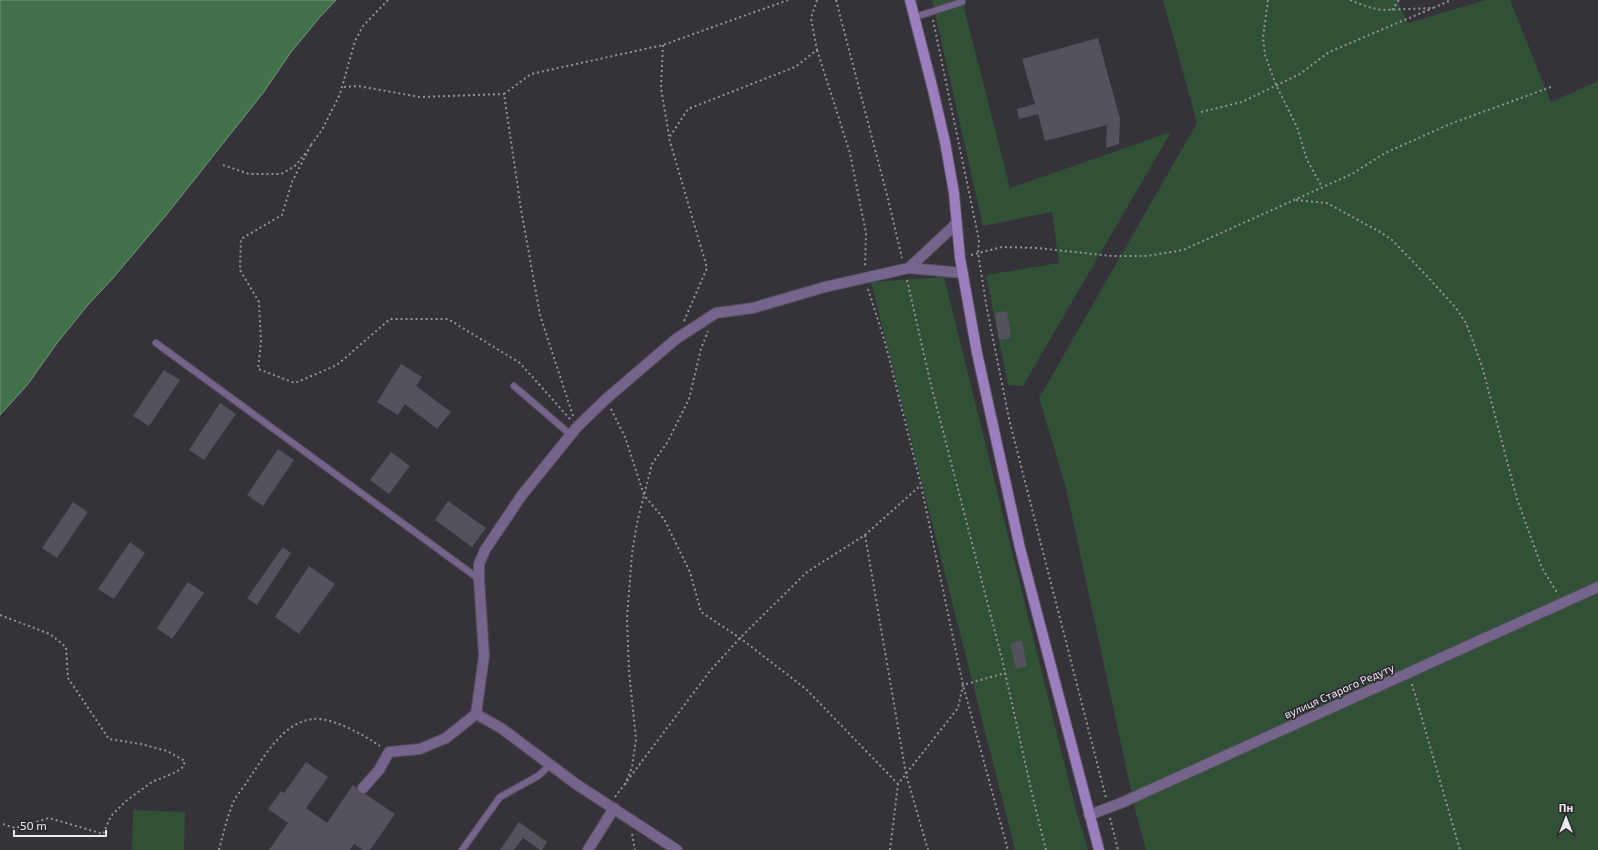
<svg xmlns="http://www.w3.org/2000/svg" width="1598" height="850" viewBox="0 0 1598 850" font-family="'Exo 2',sans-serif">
<rect width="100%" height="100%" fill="#35323a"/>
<g fill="#305135">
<path d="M932 0H962L1010 188 1171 132 1023 386 1008 385 986 275 1059 263 1052 212 983 226Z"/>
<path d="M1163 0H1397L1408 23 1486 0H1510L1551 102 1598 81V850H1146L1135 809 1066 488 1039 398 1197 123Z"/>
<path d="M944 277 1076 810 1088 850H1015L871 282Z"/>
<path d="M133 810 185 812 184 850H132Z"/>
</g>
<path fill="#417249" stroke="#75977c" d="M0 0H336L320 17 291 52 263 93 167 214 113 278 87 306 57 343 28 384 0 415Z"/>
<g fill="#56525b">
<path d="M1098 38 1120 119 1119 144 1106 148 1107 125 1045 141 1038 114 1019 119 1017 109 1035 104 1022 59Z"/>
<path d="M1007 311 1011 338 999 340 995 313Z"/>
<path d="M401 364 422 377 416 386 451 412 437 429 405 404 398 415 377 402Z"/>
<path d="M164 370 180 380 149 426 133 416Z"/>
<path d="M220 403 236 414 204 460 189 450Z"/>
<path d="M278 449 294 460 263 506 247 495Z"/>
<path d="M391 452 410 466 389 494 370 480Z"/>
<path d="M448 501 486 528 472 547 435 520Z"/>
<path d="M73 502 88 512 57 558 42 548Z"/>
<path d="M130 542 145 553 114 599 98 589Z"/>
<path d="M283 547 291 553 257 605 247 598Z"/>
<path d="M309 566 335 584 299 634 275 617Z"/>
<path d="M188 582 204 593 172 639 157 628Z"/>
<path d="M1022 640 1027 666 1016 669 1010 643Z"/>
<path d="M306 762 328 777 306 808 327 823 353 785 357 788 359 793 365 794 395 814 370 850H363L354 844 350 850H269L288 823 268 809 281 791 284 793Z"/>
<path d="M519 822 547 842 542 850H540L523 838 514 850H500Z"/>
</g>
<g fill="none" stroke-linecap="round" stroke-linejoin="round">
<defs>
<g id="service">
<path d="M915 17 962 2"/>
<path d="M156 343 479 579"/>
<path d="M514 386 571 435"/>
<path d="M462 850 500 797 538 776 550 765"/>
</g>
<g id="minor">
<path d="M909 268 956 224"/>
<path d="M476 714 501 728 576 784 677 850"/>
<path d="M363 788 379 770 389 752 420 749 446 738 476 714 484 656 479 579V564L485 550 522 495 577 427 606 399 676 339 716 313 753 308 825 287 909 268 963 273"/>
<path d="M1089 815 1121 803 1598 587"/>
<path d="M588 850 614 808"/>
</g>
<path id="secondary" d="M910 0 933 90 945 142 954 193 960 258 977 353 1020 548 1099 850"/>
</defs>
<use href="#service" stroke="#535057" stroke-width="8"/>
<use href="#minor" stroke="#535057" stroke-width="12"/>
<use href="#secondary" stroke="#535057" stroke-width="12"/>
<g stroke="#95939a" stroke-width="2" stroke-dasharray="2 3" stroke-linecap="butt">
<path d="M836 0 888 199 902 258"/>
<path d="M1268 0 1263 38 1265 55 1276 85 1297 127 1307 160 1322 187"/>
<path d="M1350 0 1368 7 1382 10 1433 8 1451 0"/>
<path d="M1392 10 1399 0"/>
<path d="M933 20 979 240 978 253 987 309 1010 423 1106 798"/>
<path d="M663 45 661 88 669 136"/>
<path d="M817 50 850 153 866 233 865 267"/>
<path d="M344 87 358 86 420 97 504 94"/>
<path d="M1201 112 1242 102 1300 74 1329 52 1433 8"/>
<path d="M311 145 292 182 282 215 241 239 240 270 259 302 261 342 258 369 295 383 337 365 390 319H448L520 363 570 419"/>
<path d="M311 145 322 130 340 94 355 41 363 26 388 0"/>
<path d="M223 165 249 174H281L295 166 308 150"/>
<path d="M1296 200 1327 203 1380 232 1392 240 1425 274 1456 308 1466 323 1482 366 1517 499 1542 568 1558 594"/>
<path d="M971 255 1002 247 1037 248 1112 256H1147L1183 250 1352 174 1385 153 1450 124 1551 87"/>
<path d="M907 280 931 385 1002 659 1033 798 1046 850"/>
<path d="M868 289 885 342 921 485 963 685 1008 850"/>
<path d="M684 321 707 268 669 138 688 109 795 67 817 50 811 18 817 0"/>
<path d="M611 409 625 437 644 495 664 519 690 572 701 612 740 638 806 689 898 784"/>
<path d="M573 416 540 315 521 209 504 94 531 74 663 45 788 0"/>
<path d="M865 535 906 774 928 850"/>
<path d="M0 615 50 634 66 647 68 678 109 739 141 744 167 751 185 761 183 767 176 772 152 782 126 801 111 816 103 834 49 818 15 828 0 823"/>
<path d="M1412 684 1460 850"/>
<path d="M625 785 632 767 636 739 629 671 627 618 632 554 637 523 652 464 667 443 689 399 701 349 708 331"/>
<path d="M615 797 710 671 740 638 807 572 865 535 921 485"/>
<path d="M1110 818 1118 850"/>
<path d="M632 834 635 850"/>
<path d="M219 850C223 834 227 818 233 803 237 794 245 786 250 777 265 755 284 722 313 719 333 717 365 736 380 746"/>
<path d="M890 850 898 784 958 708 963 685 1005 673"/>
</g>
<use href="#service" stroke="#75648c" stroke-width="6"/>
<use href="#minor" stroke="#75648c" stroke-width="10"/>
<use href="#secondary" stroke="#9a7ebe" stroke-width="10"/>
</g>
<g text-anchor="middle" stroke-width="3.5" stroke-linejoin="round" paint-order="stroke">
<g font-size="11" fill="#eeecf2" stroke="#2b2830">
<text transform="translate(1339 691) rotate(-24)" y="4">вулиця Старого Редуту</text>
</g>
</g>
<g transform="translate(1566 818)" stroke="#2b2830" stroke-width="3" paint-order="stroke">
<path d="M0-3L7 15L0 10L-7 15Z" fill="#eeecf2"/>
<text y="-6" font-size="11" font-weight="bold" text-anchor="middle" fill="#eeecf2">Пн</text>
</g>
<path d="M14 830v6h92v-6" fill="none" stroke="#eeecf2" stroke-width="2"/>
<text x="20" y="830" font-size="12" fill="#eeecf2" stroke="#2b2830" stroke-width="3" paint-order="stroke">50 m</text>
</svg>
